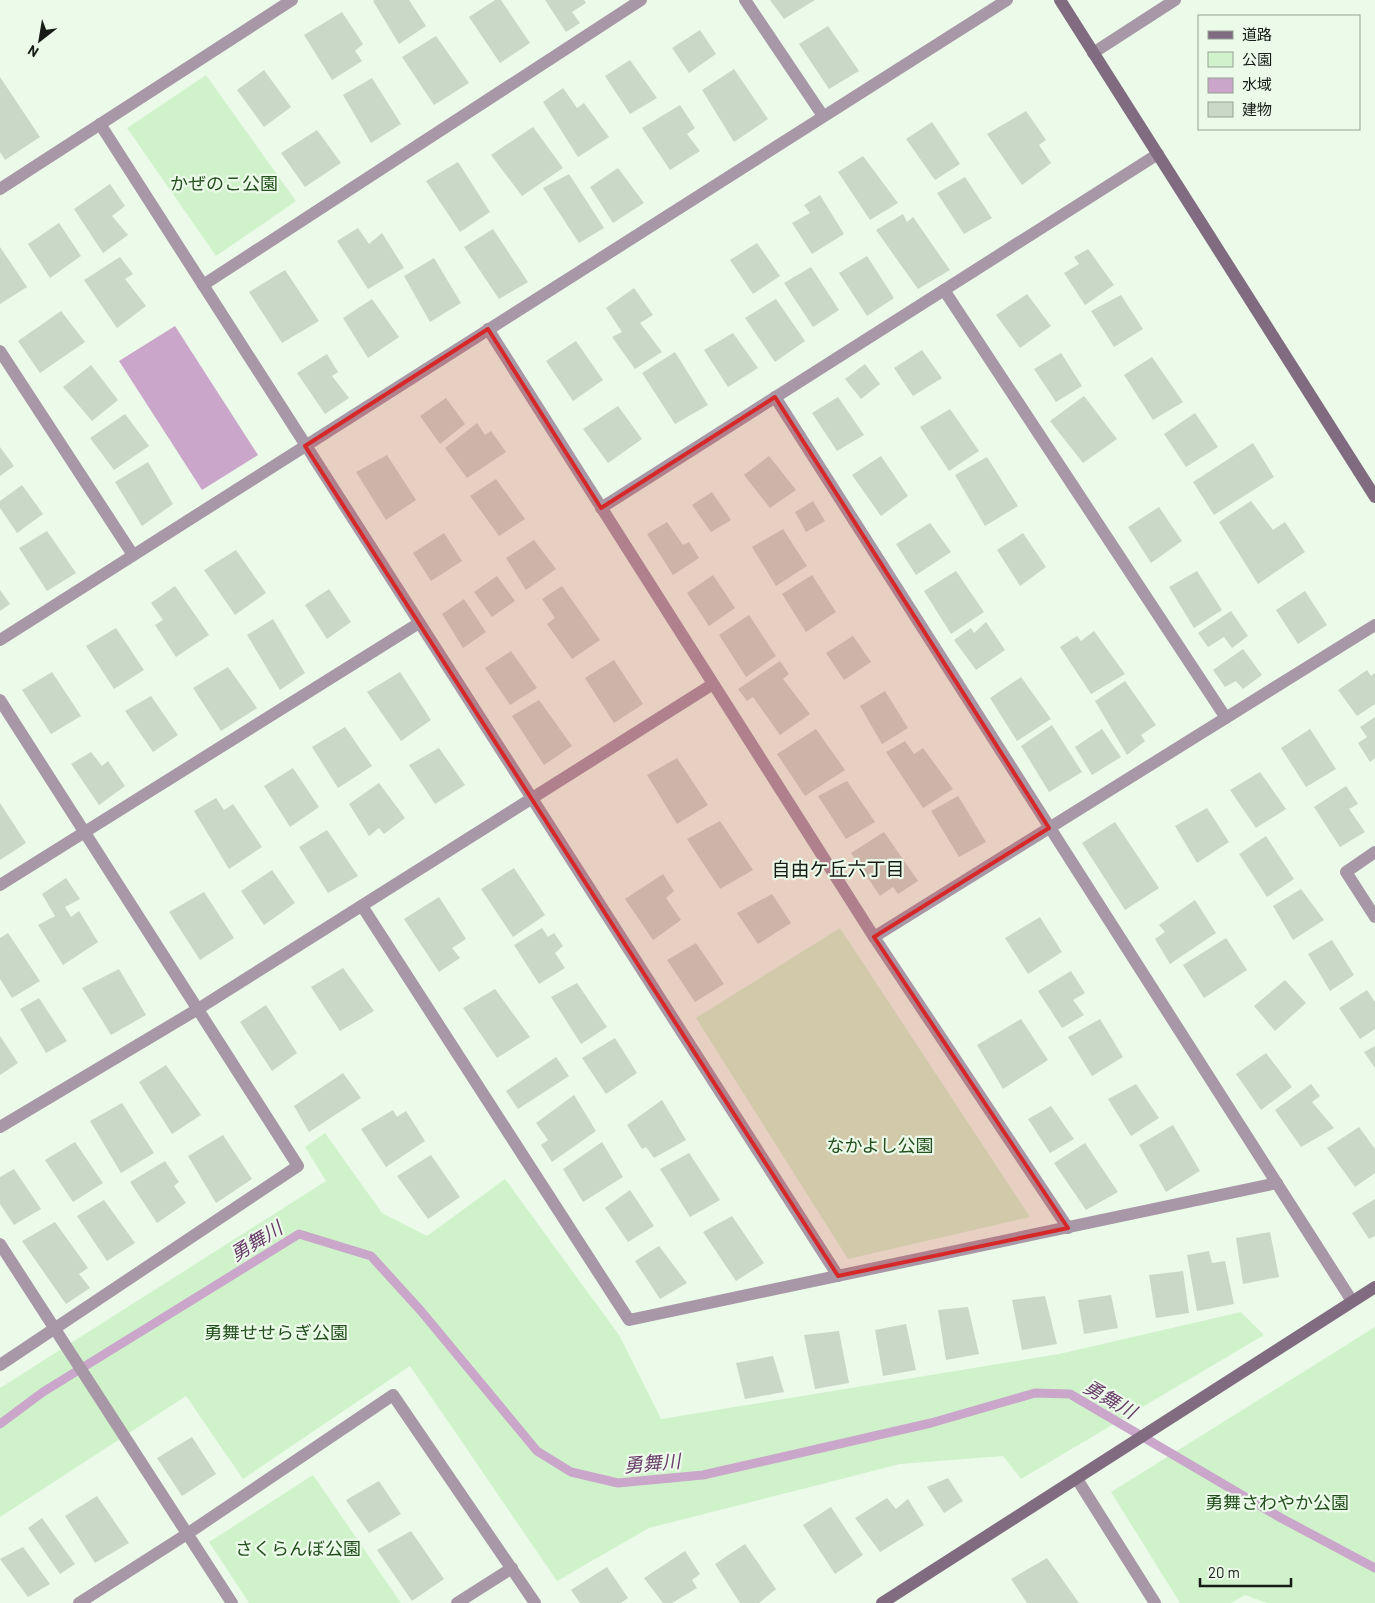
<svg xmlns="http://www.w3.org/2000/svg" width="1375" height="1603" viewBox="0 0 1375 1603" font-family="Barlow,'Noto Sans JP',sans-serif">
<rect width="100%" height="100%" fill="#ebfae9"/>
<g fill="#d0f2cb">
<path d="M206 75 296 201 216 256 127 128Z"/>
<path d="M840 928 1030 1217 848 1259 696 1018Z"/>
<path d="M325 1133 382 1213 427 1236 505 1179 619 1335 661 1419 1059 1354 1241 1312 1264 1335 1021 1479 1003 1456 900 1464 649 1528 557 1581 410 1366 243 1479 186 1396 0 1517V1388L326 1181 305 1147Z"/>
<path d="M1375 1327V1603H1267L1245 1595 1231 1603H1180L1111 1492Z"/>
<path d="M313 1475 401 1603H249L209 1542Z"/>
</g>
<path fill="#caa6ca" d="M175 326 258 455 202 490 119 361Z"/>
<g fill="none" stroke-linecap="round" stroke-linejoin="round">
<path stroke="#caa6ca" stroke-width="9" d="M0 1424 43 1392 299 1234 371 1256 421 1311 537 1451 571 1472 618 1483 703 1475 931 1423 1035 1393 1070 1394 1281 1518 1375 1568"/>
</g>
<g fill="#cad8c8">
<path d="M375 0H409L426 26 399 44 373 1Z"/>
<path d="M495 0H501L530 43 500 63 469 17Z"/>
<path d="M545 0H584L586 3 572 12 580 23 566 32Z"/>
<path d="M770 0H815L784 19Z"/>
<path d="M342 12 363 44 355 51 362 61 332 80 304 35Z"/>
<path d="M828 26 859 71 829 89 799 44Z"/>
<path d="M700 30 716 54 689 73 672 48Z"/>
<path d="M436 36 469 83 434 105 402 57Z"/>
<path d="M630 60 657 98 630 114 605 76Z"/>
<path d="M734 69 768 119 734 142 702 90Z"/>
<path d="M264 70 291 107 264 127 237 90Z"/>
<path d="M0 77 40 137 5 160 0 152Z"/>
<path d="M372 78 401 124 371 143 343 95Z"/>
<path d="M563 88 577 108 584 103 609 137 578 157 543 102Z"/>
<path d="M680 105 695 128 687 134 700 151 670 170 642 128Z"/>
<path d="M1026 111 1046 140 1039 145 1051 163 1022 185 987 134Z"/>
<path d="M932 122 960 164 935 180 906 139Z"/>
<path d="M533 127 563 168 522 196 491 155Z"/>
<path d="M317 130 341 163 305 187 281 153Z"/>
<path d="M863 156 898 203 870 220 838 172Z"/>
<path d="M458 162 490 212 460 232 426 181Z"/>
<path d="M618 168 644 203 613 223 590 187Z"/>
<path d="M569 174 604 228 579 243 543 188Z"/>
<path d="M965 177 992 218 964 234 937 193Z"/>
<path d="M110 184 125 206 112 216 128 235 103 253 74 209Z"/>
<path d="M820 195 844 234 812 254 792 223 810 213 804 205Z"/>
<path d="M903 214 907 222 913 217 950 270 918 289 876 230Z"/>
<path d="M59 223 81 256 50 278 28 244Z"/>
<path d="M358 228 369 244 382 233 404 268 368 289 337 241Z"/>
<path d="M493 229 528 282 499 299 464 247Z"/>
<path d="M757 243 780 276 753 294 730 260Z"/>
<path d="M0 247 27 287 0 304Z"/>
<path d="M1088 249 1114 285 1085 305 1064 273 1079 264 1074 257Z"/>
<path d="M867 256 894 298 867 316 839 273Z"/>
<path d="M120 257 133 274 125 279 146 306 117 328 84 280Z"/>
<path d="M434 258 461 303 430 322 404 276Z"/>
<path d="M811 267 839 310 813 327 784 283Z"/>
<path d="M285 270 319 321 282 343 249 292Z"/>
<path d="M634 288 653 315 640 323 662 352 635 369 612 337 622 332 606 308Z"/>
<path d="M1027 294 1051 326 1020 348 996 315Z"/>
<path d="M1121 295 1143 329 1114 347 1091 311Z"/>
<path d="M372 299 399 337 368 358 343 318Z"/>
<path d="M776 299 805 341 775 362 745 318Z"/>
<path d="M61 311 85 342 40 373 18 341Z"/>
<path d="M733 333 758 368 728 387 704 350Z"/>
<path d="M576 341 603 380 573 401 546 361Z"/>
<path d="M922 350 942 378 913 396 894 368Z"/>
<path d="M675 352 708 405 675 424 642 373Z"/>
<path d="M1061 353 1082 386 1056 402 1034 369Z"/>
<path d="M327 354 338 372 332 376 349 398 325 414 297 373Z"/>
<path d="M1152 357 1183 402 1153 420 1124 375Z"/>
<path d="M865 364 880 384 861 399 845 379Z"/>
<path d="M91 365 118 400 92 421 63 387Z"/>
<path d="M1084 396 1117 439 1083 463 1050 421Z"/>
<path d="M838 397 864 435 837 451 812 413Z"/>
<path d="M446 398 465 424 440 444 420 416Z"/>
<path d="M618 406 642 439 608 463 583 429Z"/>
<path d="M950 409 979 451 949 471 920 427Z"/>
<path d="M1195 413 1218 447 1186 467 1164 434Z"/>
<path d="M125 414 149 446 114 470 90 438Z"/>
<path d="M477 423 485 435 491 431 506 452 467 478 445 448Z"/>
<path d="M1253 443 1274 477 1214 515 1193 482Z"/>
<path d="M0 447 14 466 0 476Z"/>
<path d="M387 455 416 500 386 520 356 472Z"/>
<path d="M769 456 796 490 770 508 744 475Z"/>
<path d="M881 456 908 496 881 516 852 475Z"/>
<path d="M987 457 1018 506 985 526 955 475Z"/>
<path d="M148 462 173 504 142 526 115 482Z"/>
<path d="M496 479 525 519 499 536 470 496Z"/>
<path d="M22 485 43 514 17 533 0 508V501Z"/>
<path d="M712 492 731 520 711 532 692 505Z"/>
<path d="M813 501 825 521 806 532 795 512Z"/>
<path d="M1251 501 1273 530 1285 522 1305 552 1258 584 1219 522Z"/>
<path d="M1159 507 1182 541 1151 563 1128 527Z"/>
<path d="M667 522 683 545 689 542 699 558 673 575 647 534Z"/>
<path d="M930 523 951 552 916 575 896 544Z"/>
<path d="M783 529 807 566 776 586 752 547Z"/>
<path d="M47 531 76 573 47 591 19 548Z"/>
<path d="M444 533 462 561 431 581 413 553Z"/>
<path d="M1023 533 1046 567 1020 586 997 550Z"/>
<path d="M534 540 556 569 526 590 506 558Z"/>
<path d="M236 550 266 593 235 615 204 570Z"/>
<path d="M956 571 984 612 951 634 924 591Z"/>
<path d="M1197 571 1222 610 1194 628 1169 587Z"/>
<path d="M713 575 735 608 709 626 687 593Z"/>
<path d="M812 575 836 612 806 632 782 594Z"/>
<path d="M497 576 515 601 492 617 474 592Z"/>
<path d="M175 586 209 635 176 657 155 625 163 620 151 603Z"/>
<path d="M562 586 600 640 572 659 547 624 555 618 542 599Z"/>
<path d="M329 589 351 622 327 639 305 605Z"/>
<path d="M0 590 10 604 0 611Z"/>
<path d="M1305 591 1327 625 1298 644 1276 610Z"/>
<path d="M464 599 486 632 463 648 442 614Z"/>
<path d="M1231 611 1248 636 1232 648 1224 637 1208 647 1198 633Z"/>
<path d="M749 615 776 656 746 677 719 635Z"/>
<path d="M273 619 305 673 280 690 247 635Z"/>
<path d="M986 622 1005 650 976 670 954 640 971 628 974 633Z"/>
<path d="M116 628 144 670 114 689 86 646Z"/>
<path d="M1094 631 1125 674 1091 694 1060 647 1077 636 1081 641Z"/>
<path d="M853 636 871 662 844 680 826 653Z"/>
<path d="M1243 649 1262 675 1243 689 1236 681 1225 687 1213 670Z"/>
<path d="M511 651 537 688 510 705 485 668Z"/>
<path d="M614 660 643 704 614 723 585 678Z"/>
<path d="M780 661 789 674 783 679 810 714 780 735 753 697 747 701 738 689Z"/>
<path d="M228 667 257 708 221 731 193 688Z"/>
<path d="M1367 670 1371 676 1375 673V704L1357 716 1338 690Z"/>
<path d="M52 672 81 716 51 734 22 690Z"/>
<path d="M400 672 431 720 401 741 367 692Z"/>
<path d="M1021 677 1051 719 1017 741 990 698Z"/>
<path d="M1125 681 1156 725 1141 735 1145 741 1127 755 1095 701Z"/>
<path d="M885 691 908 728 882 744 860 706Z"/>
<path d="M151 696 178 735 153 752 125 711Z"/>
<path d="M539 700 572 746 544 765 512 716Z"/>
<path d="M1375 717V758L1370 762 1358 743 1367 737 1360 727Z"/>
<path d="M1052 725 1082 772 1049 792 1021 746Z"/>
<path d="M345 727 372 766 338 788 312 747Z"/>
<path d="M816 729 845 770 805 796 777 754Z"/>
<path d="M1102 729 1121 757 1092 775 1075 747Z"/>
<path d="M1310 729 1336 769 1306 787 1281 748Z"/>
<path d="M905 741 914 754 923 748 953 789 923 808 886 752Z"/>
<path d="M439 748 465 785 435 804 409 765Z"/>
<path d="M91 752 102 766 108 761 125 786 99 805 71 764Z"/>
<path d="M677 758 708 805 677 824 647 775Z"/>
<path d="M293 768 319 807 290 827 264 786Z"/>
<path d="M1260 772 1286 809 1256 828 1230 790Z"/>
<path d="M847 781 875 822 846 839 818 796Z"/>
<path d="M379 783 405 818 384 834 379 828 369 836 349 804Z"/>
<path d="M1346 786 1358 804 1349 809 1365 832 1340 847 1314 807Z"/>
<path d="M958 796 986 842 959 857 931 811Z"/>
<path d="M216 798 224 810 233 804 262 847 229 869 194 811Z"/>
<path d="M0 803 26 843 0 860Z"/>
<path d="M1207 808 1229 842 1197 863 1175 826Z"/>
<path d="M720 821 753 870 720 889 687 839Z"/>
<path d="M1115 822 1159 888 1125 910 1082 843Z"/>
<path d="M327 830 358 876 328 893 299 847Z"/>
<path d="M884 832 918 881 898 894 893 887 880 896 851 853Z"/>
<path d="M1266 836 1294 879 1267 897 1239 854Z"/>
<path d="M514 868 545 915 513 937 481 889Z"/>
<path d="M272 870 295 903 264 925 241 891Z"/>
<path d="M663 874 674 891 666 898 681 920 653 940 625 899Z"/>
<path d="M66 878 80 899 65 907 71 917 79 911 98 942 63 965 38 925 55 916 42 894Z"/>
<path d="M1301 889 1324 920 1293 940 1273 906Z"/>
<path d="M204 892 234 938 200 960 169 912Z"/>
<path d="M772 894 791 923 758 944 737 913Z"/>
<path d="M439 897 466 939 452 948 460 958 439 972 404 919Z"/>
<path d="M1195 900 1216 933 1170 964 1155 939 1165 932 1159 925Z"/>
<path d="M1040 917 1062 952 1028 974 1005 938Z"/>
<path d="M542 928 548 937 554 933 563 946 555 953 565 968 539 984 514 945Z"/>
<path d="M8 933 40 981 12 998 0 979V938Z"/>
<path d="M1226 938 1247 970 1204 998 1183 965Z"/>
<path d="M1332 940 1354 975 1330 991 1308 954Z"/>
<path d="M696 943 724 984 695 1002 667 960Z"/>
<path d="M343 968 374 1011 340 1031 311 987Z"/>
<path d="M119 969 146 1015 111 1035 82 988Z"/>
<path d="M1071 971 1085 993 1073 1000 1084 1015 1062 1028 1038 991Z"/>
<path d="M1285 980 1306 1003 1275 1031 1254 1006Z"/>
<path d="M577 983 607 1027 581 1044 551 997Z"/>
<path d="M495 989 530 1037 497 1058 463 1008Z"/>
<path d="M1367 990 1375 1002V1029L1360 1039 1339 1008Z"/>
<path d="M39 998 67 1041 46 1053 20 1009Z"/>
<path d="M266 1005 297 1053 272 1071 240 1022Z"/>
<path d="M1021 1019 1048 1060 1003 1089 977 1045Z"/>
<path d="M1100 1019 1123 1057 1092 1076 1068 1037Z"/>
<path d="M0 1036 18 1063 0 1075Z"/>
<path d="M615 1038 637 1073 606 1094 582 1058Z"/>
<path d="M1375 1046V1068L1364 1052Z"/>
<path d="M1266 1053 1292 1087 1261 1110 1236 1074Z"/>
<path d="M556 1057 569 1076 518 1109 506 1091Z"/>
<path d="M166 1065 201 1115 172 1134 139 1082Z"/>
<path d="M343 1073 361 1098 309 1132 294 1106Z"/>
<path d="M1136 1084 1159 1118 1131 1136 1108 1099Z"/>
<path d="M1311 1084 1320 1096 1312 1102 1334 1128 1301 1147 1275 1110Z"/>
<path d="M574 1095 596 1131 552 1162 541 1145 548 1140 536 1123Z"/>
<path d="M662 1100 686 1140 654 1158 646 1147 642 1149 627 1125Z"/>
<path d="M122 1103 154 1153 121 1173 90 1121Z"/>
<path d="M1051 1106 1074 1139 1050 1153 1028 1119Z"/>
<path d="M393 1110 397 1117 406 1111 425 1141 386 1167 361 1129Z"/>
<path d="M1173 1125 1200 1171 1166 1192 1139 1145Z"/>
<path d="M1359 1127 1375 1149V1173L1355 1187 1327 1148Z"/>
<path d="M223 1135 252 1179 216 1203 188 1156Z"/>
<path d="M75 1142 103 1183 73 1202 45 1160Z"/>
<path d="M602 1142 623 1177 583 1202 563 1169Z"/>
<path d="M1085 1143 1118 1192 1086 1210 1054 1163Z"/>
<path d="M689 1153 720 1200 690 1217 660 1169Z"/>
<path d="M431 1155 460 1197 428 1219 397 1176Z"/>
<path d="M165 1161 179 1182 174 1186 186 1203 157 1223 130 1182Z"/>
<path d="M14 1169 41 1209 14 1225 0 1204V1177Z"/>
<path d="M630 1190 654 1226 628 1242 605 1208Z"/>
<path d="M1375 1199V1236L1369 1239 1352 1213Z"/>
<path d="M104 1200 135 1243 107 1261 77 1216Z"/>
<path d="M732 1216 764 1263 736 1281 703 1232Z"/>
<path d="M55 1222 88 1268 79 1274 90 1288 66 1304 22 1241Z"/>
<path d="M1270 1232 1279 1277 1243 1284 1236 1238Z"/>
<path d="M659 1246 687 1283 660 1299 635 1261Z"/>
<path d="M1209 1251 1212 1263 1225 1261 1234 1304 1197 1311 1187 1255Z"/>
<path d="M1183 1271 1189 1313 1156 1318 1149 1275Z"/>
<path d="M1111 1295 1118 1328 1084 1334 1078 1300Z"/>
<path d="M1045 1296 1057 1344 1022 1350 1012 1300Z"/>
<path d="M968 1307 979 1354 946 1360 938 1310Z"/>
<path d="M906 1324 916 1370 883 1376 875 1330Z"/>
<path d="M839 1331 849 1383 815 1389 804 1335Z"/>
<path d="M773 1356 784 1392 745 1399 736 1363Z"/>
<path d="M192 1437 216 1474 182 1496 157 1458Z"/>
<path d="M948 1478 963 1501 944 1513 927 1487Z"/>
<path d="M379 1481 401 1514 369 1533 346 1500Z"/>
<path d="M97 1496 129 1543 95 1563 65 1516Z"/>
<path d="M887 1498 896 1509 908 1499 924 1525 880 1552 855 1518Z"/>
<path d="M831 1507 863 1555 835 1574 803 1525Z"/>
<path d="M42 1518 75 1564 60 1574 28 1528Z"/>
<path d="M411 1531 444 1579 412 1601 377 1550Z"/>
<path d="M745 1544 776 1589 759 1603H740L715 1564Z"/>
<path d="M23 1547 50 1584 28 1597 0 1559Z"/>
<path d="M685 1551 700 1574 692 1580 697 1588 672 1603H663L644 1578Z"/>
<path d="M1047 1558 1079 1603H1027L1011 1579Z"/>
<path d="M607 1567 628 1598 621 1603H580L571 1590Z"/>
</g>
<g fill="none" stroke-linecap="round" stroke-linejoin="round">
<path stroke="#a797a7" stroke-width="12" d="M1093 53 1175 0"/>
<g stroke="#a797a7" stroke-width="12">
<path d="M745 0 823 116"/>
<path d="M100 124 838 1276"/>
<path d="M0 189 292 0"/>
<path d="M203 285 641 0"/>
<path d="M944 290 1226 718"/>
<path d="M488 329 874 937 1068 1228"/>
<path d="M0 351 133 555"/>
<path d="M775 397 1352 1301"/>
<path d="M601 508 1158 154"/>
<path d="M0 640 1007 0"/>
<path d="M0 700 298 1166 0 1365"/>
<path d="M1375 852 1346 872 1375 917"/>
<path d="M0 885 419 623"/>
<path d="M362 906 629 1320 1277 1183"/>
<path d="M874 937 1375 625"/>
<path d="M0 1127 198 1009 713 684"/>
<path d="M0 1244 232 1603"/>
<path d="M1077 1479 1155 1603"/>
<path d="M79 1603 187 1534 393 1395 535 1603"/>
<path d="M457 1603 512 1568"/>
</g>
<g stroke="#816b81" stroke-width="12">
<path d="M1060 0 1375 497"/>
<path d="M882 1603 1375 1287"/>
</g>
</g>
<path fill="#d62828" fill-opacity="0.2" stroke="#d62828" stroke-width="4" stroke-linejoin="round" d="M488 329 601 508 775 397 1049 828 874 937 1068 1228 838 1276 305 446Z"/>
<g text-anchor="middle" stroke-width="4.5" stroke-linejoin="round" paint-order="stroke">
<g font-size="18" fill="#234f1d" stroke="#ebfae9">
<text x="224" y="190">かぜのこ公園</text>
<text x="880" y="1152">なかよし公園</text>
<text x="276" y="1339">勇舞せせらぎ公園</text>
<text x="1277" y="1509">勇舞さわやか公園</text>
<text x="298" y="1555">さくらんぼ公園</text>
</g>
<g font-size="19" fill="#171c17" stroke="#ebfae9">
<text x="838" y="876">自由ケ丘六丁目</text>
</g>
<g font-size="19" font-style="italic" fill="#6a3c6b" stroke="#ebfae9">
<text transform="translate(256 1241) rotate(-32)" y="7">勇舞川</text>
<text transform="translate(1110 1399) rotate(30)" y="7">勇舞川</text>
<text transform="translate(652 1463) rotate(-5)" y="7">勇舞川</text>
</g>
</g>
<rect x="1198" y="15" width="162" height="115" fill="#ebfae9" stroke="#96a195"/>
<rect x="1208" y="31" width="25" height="8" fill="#816b81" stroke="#96a195"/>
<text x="1242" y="40" font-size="15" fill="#171c17">道路</text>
<rect x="1208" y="52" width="25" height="15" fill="#d0f2cb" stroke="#96a195"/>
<text x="1242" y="65" font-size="15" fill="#171c17">公園</text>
<rect x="1208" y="78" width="25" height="15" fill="#caa6ca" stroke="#96a195"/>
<text x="1242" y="90" font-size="15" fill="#171c17">水域</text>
<rect x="1208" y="102" width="25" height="15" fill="#cad8c8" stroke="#96a195"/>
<text x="1242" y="115" font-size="15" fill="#171c17">建物</text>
<g transform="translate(40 40) rotate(211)" stroke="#ebfae9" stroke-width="4" paint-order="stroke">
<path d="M0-4L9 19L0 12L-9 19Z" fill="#171c17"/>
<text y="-8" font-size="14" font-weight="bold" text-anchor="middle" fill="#171c17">N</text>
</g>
<path d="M1200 1578v8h91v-8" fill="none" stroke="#171c17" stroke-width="2.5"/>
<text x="1208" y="1578" font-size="15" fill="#171c17" stroke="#ebfae9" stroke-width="4" paint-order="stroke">20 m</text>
</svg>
